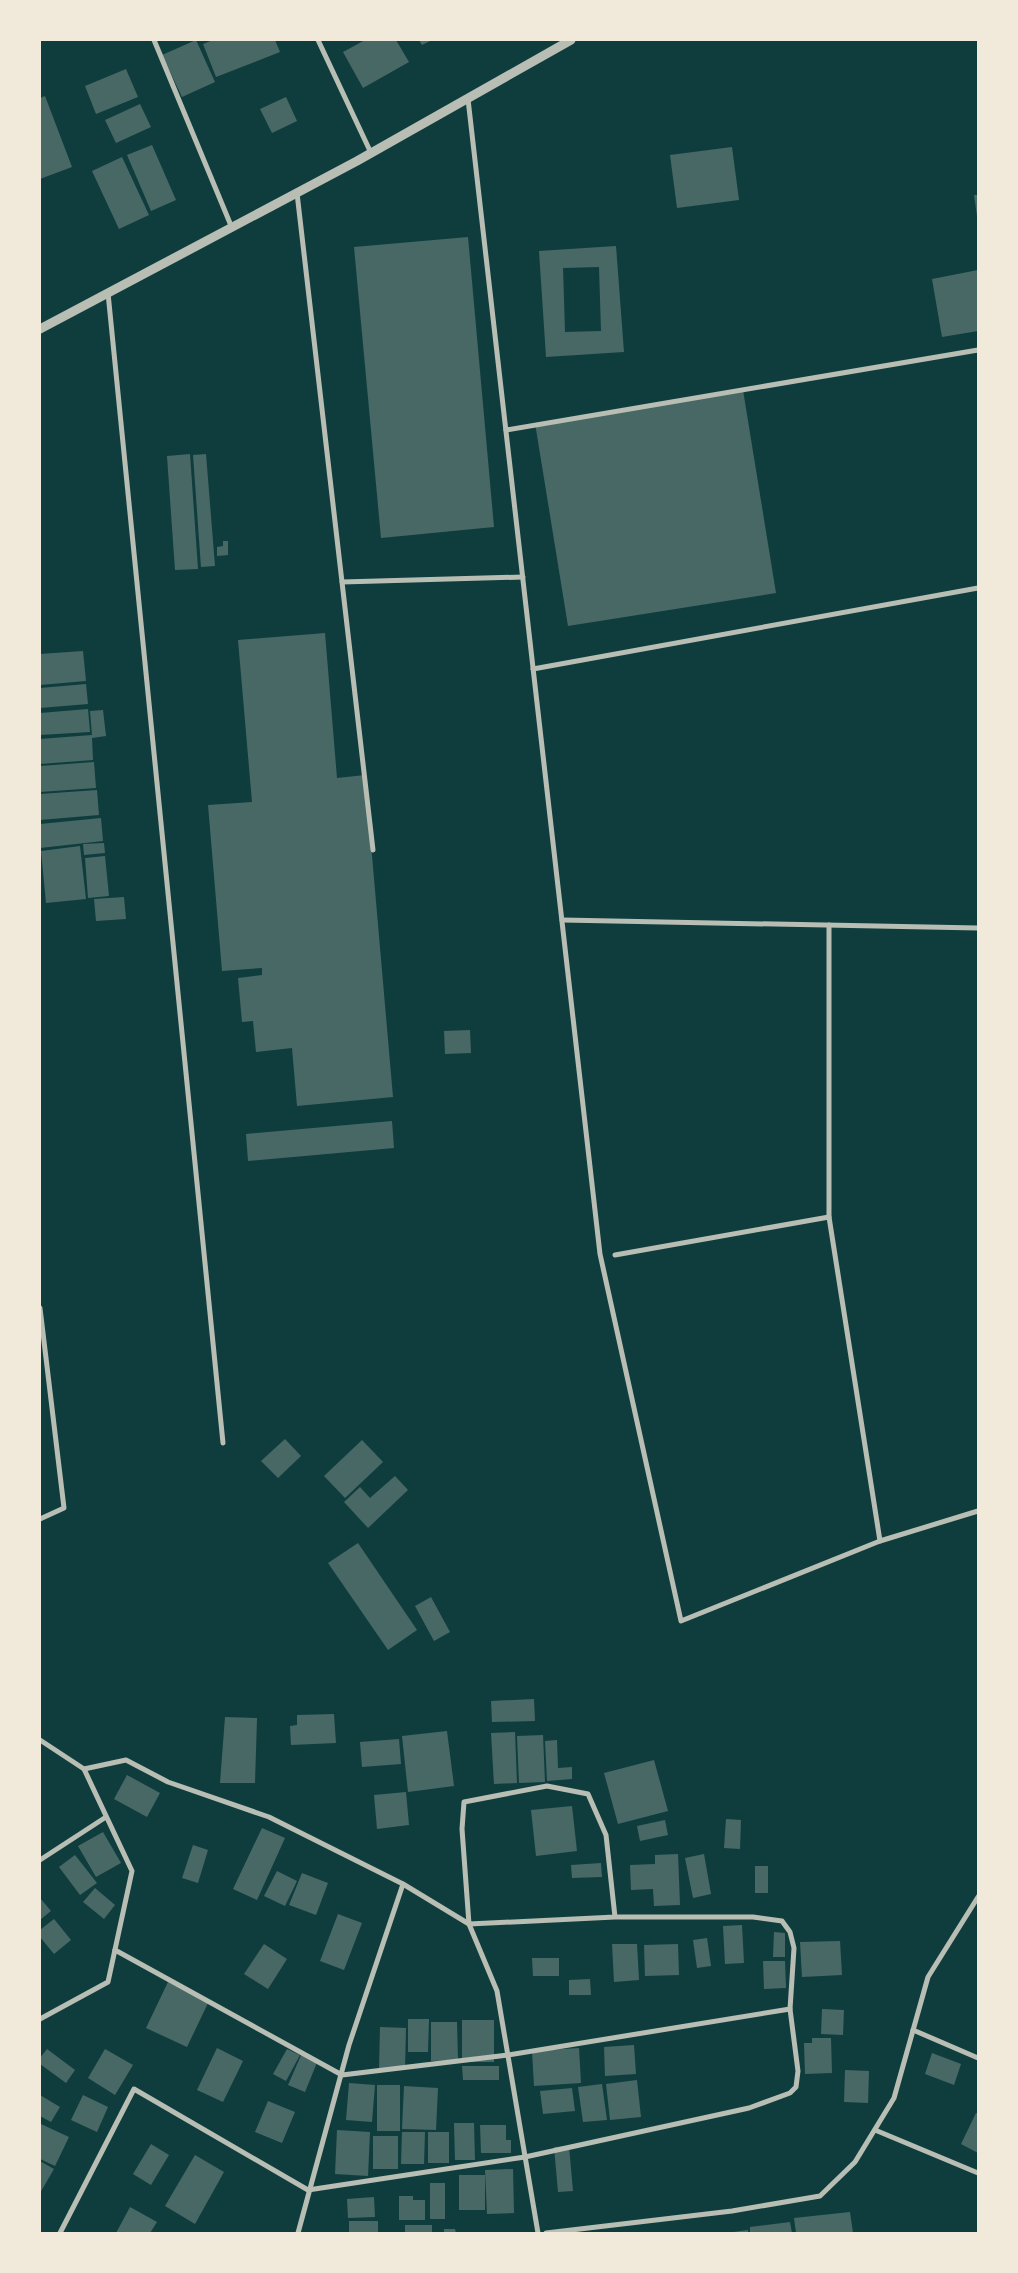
<svg xmlns="http://www.w3.org/2000/svg" width="1018" height="2273" viewBox="0 0 1018 2273" font-family="'Noto Sans',sans-serif">
<rect width="100%" height="100%" fill="#0f3d3e"/>
<g fill="#486865" fill-rule="evenodd">
<path d="M196 40 215 82 182 97 162 55Z"/>
<path d="M213 40H275L280 52 216 77 203 44Z"/>
<path d="M365 40H396L409 62 363 88 343 52Z"/>
<path d="M419 40H432L422 45Z"/>
<path d="M126 69 138 97 96 114 85 86Z"/>
<path d="M45 96 72 167 40 179V98Z"/>
<path d="M286 97 297 121 272 133 260 109Z"/>
<path d="M140 104 151 127 116 143 105 120Z"/>
<path d="M152 145 176 200 151 211 127 155Z"/>
<path d="M732 147 739 200 677 208 670 155Z"/>
<path d="M122 157 149 215 119 229 92 171Z"/>
<path d="M974 195H978V216H977Z"/>
<path d="M468 237 494 527 381 538 354 247Z"/>
<path d="M616 246 624 352 546 357 539 251ZM599 267 601 331 565 332 563 268Z"/>
<path d="M978 270V331L942 337 932 279Z"/>
<path d="M743 390 776 593 568 626 535 423Z"/>
<path d="M190 454 198 569 175 570 167 456Z"/>
<path d="M206 454 215 566 201 567 193 455Z"/>
<path d="M223 541H228V555L217 556V547L223 546Z"/>
<path d="M325 633 337 778 365 775 393 1097 297 1106 292 1048 256 1052 253 1021 242 1022 238 978 262 975V968L222 971 208 805 252 802 238 640Z"/>
<path d="M83 651 86 681 40 685V654Z"/>
<path d="M86 684 88 704 40 708V688Z"/>
<path d="M88 709 90 732 40 735V713Z"/>
<path d="M103 710 106 736 92 738 93 760 40 764V739L92 735 90 711Z"/>
<path d="M94 762 96 788 40 792V766Z"/>
<path d="M97 790 99 815 40 820V794Z"/>
<path d="M101 818 103 841 40 848V824Z"/>
<path d="M104 843 105 853 84 855 83 844Z"/>
<path d="M80 846 86 899 46 903 41 851Z"/>
<path d="M105 856 109 896 88 898 85 858Z"/>
<path d="M124 897 126 919 96 921 94 899Z"/>
<path d="M470 1030 471 1053 445 1054 444 1031Z"/>
<path d="M392 1121 394 1148 248 1161 246 1134Z"/>
<path d="M285 1439 301 1456 278 1478 261 1461Z"/>
<path d="M362 1440 383 1462 345 1498 324 1476Z"/>
<path d="M395 1476 408 1490 368 1528 344 1502 360 1487 370 1498Z"/>
<path d="M358 1543 417 1630 388 1650 328 1563Z"/>
<path d="M431 1597 450 1632 434 1641 415 1606Z"/>
<path d="M534 1699 535 1721 492 1722 491 1701Z"/>
<path d="M334 1714 336 1743 291 1745 290 1726 297 1725V1715Z"/>
<path d="M225 1717 257 1718 255 1783H220Z"/>
<path d="M447 1731 454 1786 408 1792 402 1736Z"/>
<path d="M515 1732 517 1783 494 1784 491 1733Z"/>
<path d="M543 1735 545 1782 519 1783 517 1736Z"/>
<path d="M399 1739 401 1764 362 1767 360 1742Z"/>
<path d="M557 1740 558 1768 572 1767V1779L547 1781 545 1741Z"/>
<path d="M654 1760 668 1811 618 1824 604 1773Z"/>
<path d="M127 1775 160 1793 147 1817 114 1799Z"/>
<path d="M406 1792 409 1825 377 1829 374 1795Z"/>
<path d="M572 1806 577 1851 536 1856 531 1810Z"/>
<path d="M726 1819 741 1820 740 1849 724 1848Z"/>
<path d="M665 1820 668 1835 640 1841 637 1826Z"/>
<path d="M262 1828 285 1838 257 1900 233 1889Z"/>
<path d="M103 1832 121 1863 96 1877 78 1846Z"/>
<path d="M193 1845 208 1850 198 1883 182 1878Z"/>
<path d="M678 1854 680 1905 654 1906 653 1889 631 1890 630 1865 655 1864V1855Z"/>
<path d="M704 1854 711 1894 693 1898 685 1858Z"/>
<path d="M75 1855 97 1883 80 1895 59 1867Z"/>
<path d="M601 1863 602 1877 572 1878 571 1865Z"/>
<rect x="755" y="1866" width="13" height="27"/>
<path d="M277 1871 297 1881 285 1906 264 1896Z"/>
<path d="M302 1873 328 1883 316 1915 289 1905Z"/>
<path d="M95 1888 115 1905 104 1919 83 1902Z"/>
<path d="M40 1898 51 1911 40 1920Z"/>
<path d="M338 1914 362 1923 344 1970 320 1961Z"/>
<path d="M54 1919 71 1940 54 1954 40 1937V1930Z"/>
<path d="M742 1925 744 1963 725 1964 723 1926Z"/>
<path d="M774 1932 785 1933V1957H773Z"/>
<path d="M707 1938 711 1966 697 1968 693 1940Z"/>
<path d="M840 1941 842 1975 802 1977 800 1942Z"/>
<path d="M264 1944 287 1959 268 1989 244 1974Z"/>
<path d="M612 1944H637L639 1980 614 1982Z"/>
<path d="M678 1944 679 1975 645 1976 644 1945Z"/>
<path d="M532 1958H559V1976H533Z"/>
<path d="M763 1961H785L786 1988 764 1989Z"/>
<path d="M590 1979 591 1995H569V1980Z"/>
<path d="M168 1982 209 2001 187 2047 146 2028Z"/>
<path d="M822 2009 844 2010 843 2035 821 2034Z"/>
<path d="M408 2019H429L428 2052H408Z"/>
<rect x="462" y="2020" width="32" height="42"/>
<path d="M431 2022H457L458 2060 431 2061Z"/>
<path d="M380 2027 406 2028 405 2070H379Z"/>
<path d="M812 2038H831L832 2073 805 2074 804 2043H812Z"/>
<path d="M634 2045 636 2074 605 2076 604 2047Z"/>
<path d="M217 2048 243 2061 223 2102 197 2090Z"/>
<path d="M579 2048 581 2083 534 2086 532 2051Z"/>
<path d="M47 2049 75 2070 66 2083 40 2064V2058Z"/>
<path d="M105 2049 133 2065 115 2095 88 2078Z"/>
<path d="M287 2049 300 2055 286 2081 273 2074Z"/>
<path d="M302 2053 318 2060 305 2092 288 2085Z"/>
<path d="M932 2053 961 2064 954 2085 925 2074Z"/>
<path d="M462 2066H499V2080H463Z"/>
<path d="M845 2070 869 2071 868 2103 844 2102Z"/>
<path d="M637 2080 641 2117 610 2120 606 2084Z"/>
<path d="M349 2083 375 2085 372 2122 346 2120Z"/>
<path d="M602 2084 607 2120 583 2122 578 2087Z"/>
<rect x="377" y="2085" width="23" height="46"/>
<path d="M404 2086 438 2088 436 2130 402 2129Z"/>
<path d="M572 2088 575 2111 543 2114 540 2091Z"/>
<path d="M40 2095 60 2107 51 2122 40 2116Z"/>
<path d="M83 2095 108 2107 97 2132 71 2120Z"/>
<path d="M268 2101 295 2112 282 2143 255 2132Z"/>
<path d="M976 2113 978 2114V2153L961 2144Z"/>
<path d="M454 2123H474L475 2160H455Z"/>
<path d="M41 2124 69 2137 55 2166 40 2159Z"/>
<path d="M480 2125H506V2140H511V2153H481Z"/>
<path d="M337 2130 370 2132 368 2176 335 2174Z"/>
<path d="M402 2132H425L424 2164H401Z"/>
<rect x="428" y="2132" width="21" height="31"/>
<rect x="373" y="2136" width="25" height="33"/>
<path d="M151 2144 169 2155 151 2185 133 2174Z"/>
<path d="M569 2146 573 2191 558 2192 554 2147Z"/>
<path d="M195 2155 224 2172 195 2224 165 2206Z"/>
<path d="M40 2161 54 2169 40 2193Z"/>
<path d="M513 2169 514 2213 487 2214 485 2170Z"/>
<rect x="459" y="2175" width="26" height="35"/>
<rect x="430" y="2183" width="15" height="36"/>
<path d="M399 2196H413V2200H425V2220H399Z"/>
<path d="M374 2197 375 2217 348 2218 347 2199Z"/>
<path d="M130 2207 157 2222 150 2233H116Z"/>
<path d="M850 2212 853 2233H796L794 2218Z"/>
<rect x="349" y="2221" width="29" height="12"/>
<path d="M790 2222 792 2233H750V2227Z"/>
<rect x="405" y="2225" width="27" height="8"/>
<path d="M444 2229H455L456 2233H444Z"/>
<path d="M748 2230V2233H733V2232Z"/>
</g>
<g fill="none" stroke-linecap="round" stroke-linejoin="round">
<g stroke="#b8beb3" stroke-width="5">
<path d="M154 40 232 228"/>
<path d="M318 40 371 153"/>
<path d="M468 99 600 1254 681 1621 880 1541 978 1511"/>
<path d="M297 193 373 850"/>
<path d="M108 293 223 1443"/>
<path d="M506 430 978 350"/>
<path d="M342 582 523 577"/>
<path d="M533 669 978 588"/>
<path d="M562 920 978 928"/>
<path d="M829 925V1217L880 1541"/>
<path d="M615 1255 829 1217"/>
<path d="M40 1308 64 1508 40 1519"/>
<path d="M40 1740 84 1769 132 1871 108 1982 40 2019"/>
<path d="M84 1769 126 1760 168 1782 269 1817 403 1884 469 1924 497 1991 538 2233"/>
<path d="M40 1860 106 1817"/>
<path d="M115 1950 342 2075 508 2055 790 2009"/>
<path d="M913 2030 978 2058"/>
<path d="M875 2130 978 2173"/>
<path d="M60 2233 134 2089 308 2190 525 2157 749 2108 790 2093 796 2087 798 2071 790 2009 794 1948 790 1932 782 1921 753 1917H615L469 1924 462 1829 464 1802 547 1786 588 1794 606 1835 615 1917"/>
<path d="M298 2233 349 2045 403 1884"/>
<path d="M546 2233 732 2211 820 2196 855 2162 894 2098 928 1977 978 1897"/>
</g>
<path stroke="#b8beb3" stroke-width="9" d="M40 329 357 161 571 40"/>
</g>
<rect width="1018" height="2273" fill="none" stroke="#f1e9da" stroke-width="82"/>
</svg>
